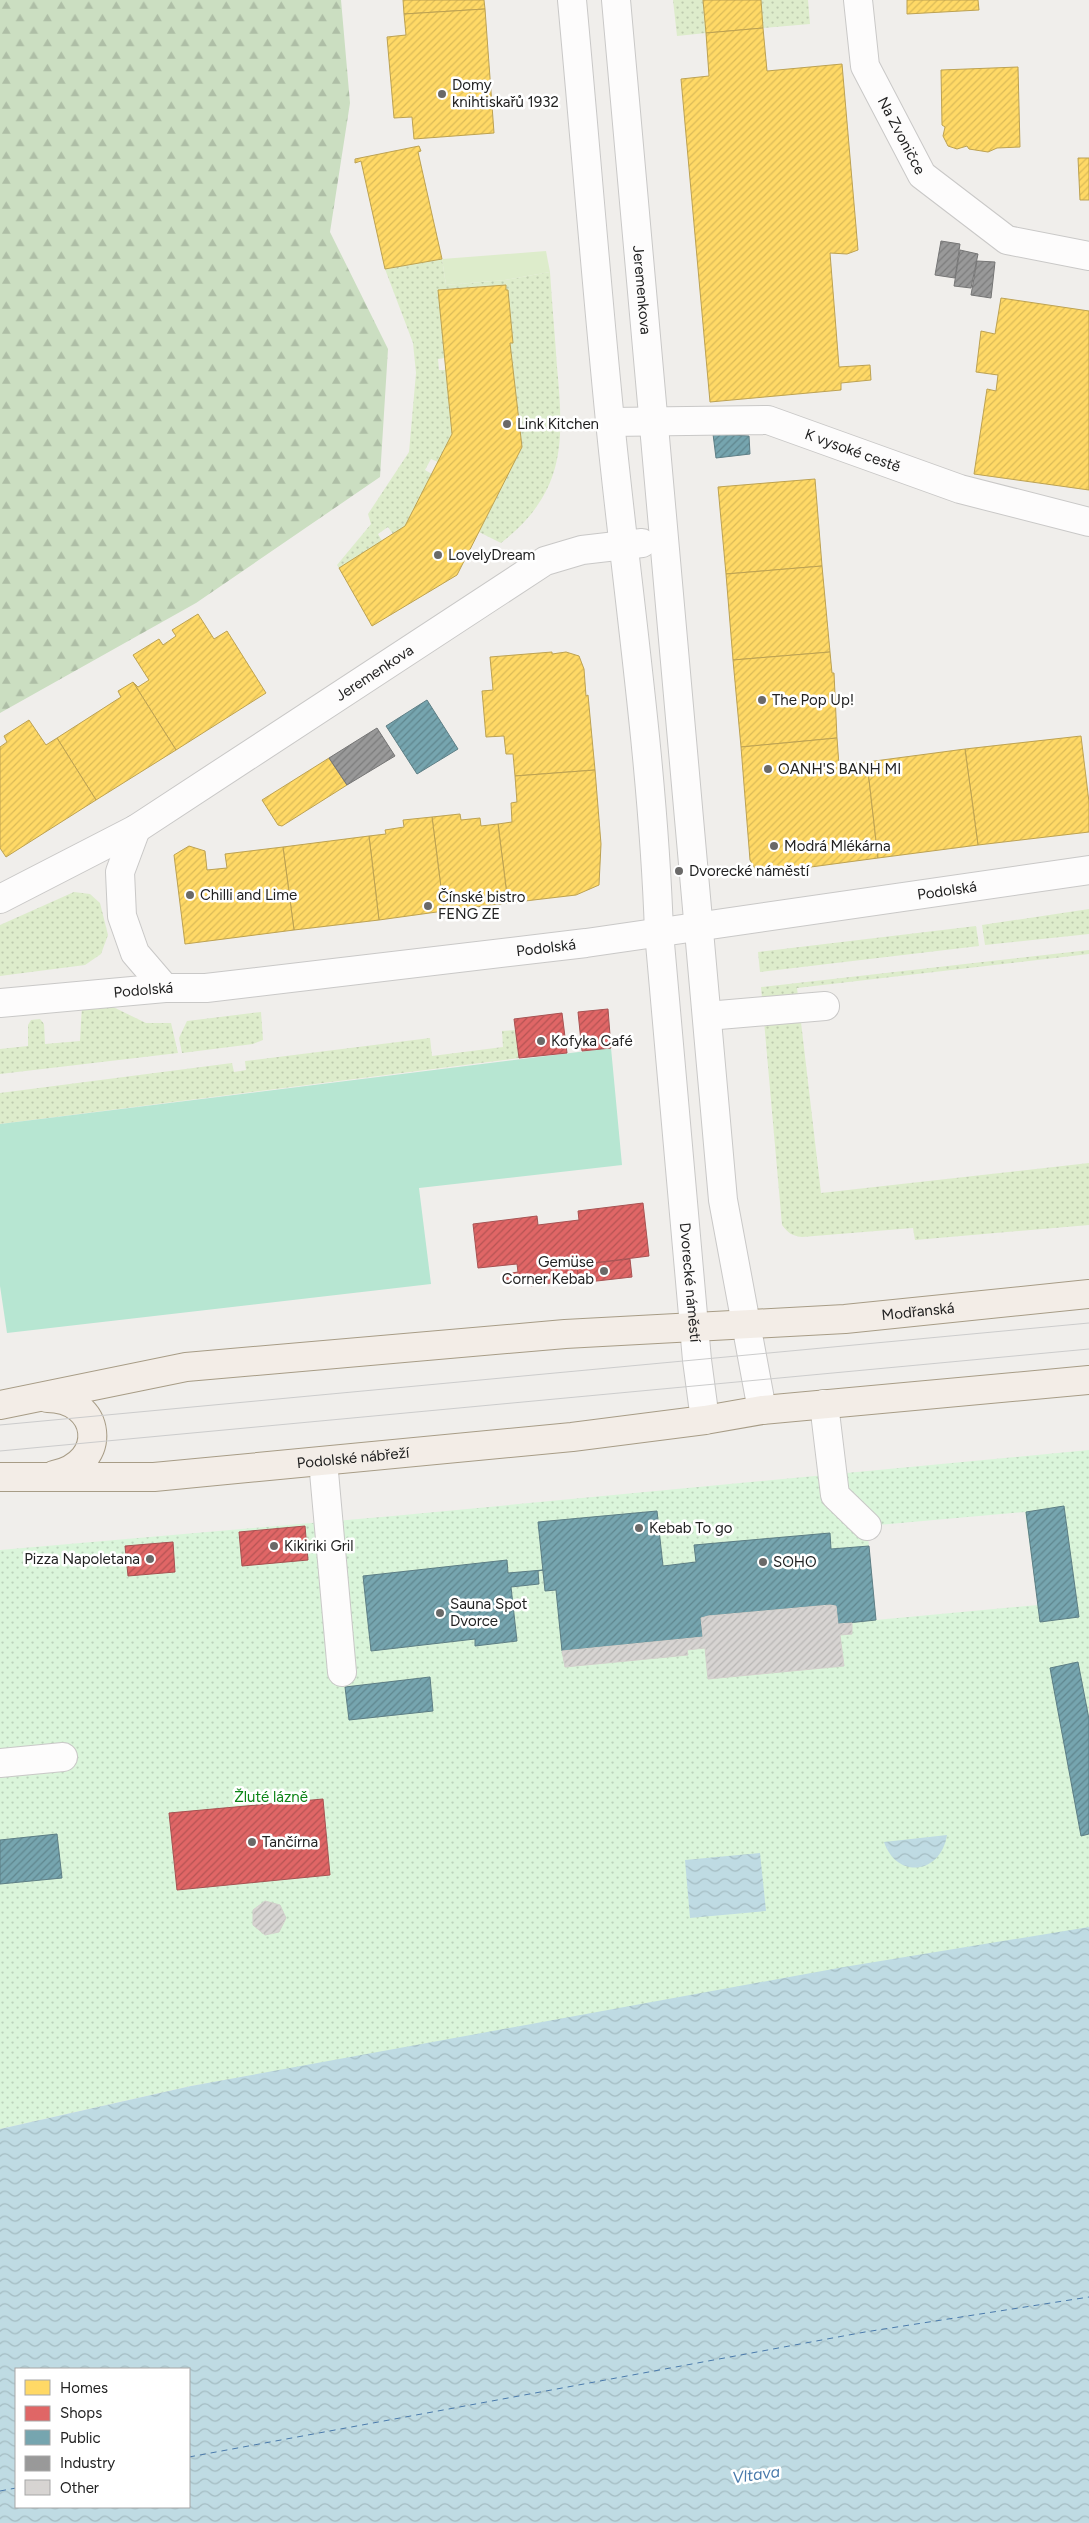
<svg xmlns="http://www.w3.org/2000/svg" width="1089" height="2523" viewBox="0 0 1089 2523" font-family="Figtree,sans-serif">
<defs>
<pattern id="grass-dots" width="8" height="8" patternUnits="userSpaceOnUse" patternTransform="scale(1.25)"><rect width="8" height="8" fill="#ddeccb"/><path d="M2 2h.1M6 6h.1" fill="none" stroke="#bdcaae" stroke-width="1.8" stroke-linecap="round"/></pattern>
<pattern id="forest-firs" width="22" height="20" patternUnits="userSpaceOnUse" patternTransform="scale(1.25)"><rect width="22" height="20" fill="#cbdec1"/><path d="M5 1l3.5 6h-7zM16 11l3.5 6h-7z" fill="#aebea6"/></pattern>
<pattern id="park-dots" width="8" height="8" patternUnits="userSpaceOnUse" patternTransform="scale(1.25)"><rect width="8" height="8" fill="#daf5da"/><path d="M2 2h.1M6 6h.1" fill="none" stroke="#bbd2bb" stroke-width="1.8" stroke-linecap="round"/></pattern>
<pattern id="water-waves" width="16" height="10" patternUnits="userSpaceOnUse" patternTransform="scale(1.25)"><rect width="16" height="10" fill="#bfdbe3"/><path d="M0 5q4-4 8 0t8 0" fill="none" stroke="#a4bcc2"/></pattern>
<pattern id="homes-hatch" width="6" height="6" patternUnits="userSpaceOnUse" patternTransform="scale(1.25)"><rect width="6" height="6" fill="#ffd966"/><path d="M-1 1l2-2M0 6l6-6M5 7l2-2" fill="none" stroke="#daba58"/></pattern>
<pattern id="shops-hatch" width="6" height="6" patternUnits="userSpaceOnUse" patternTransform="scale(1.25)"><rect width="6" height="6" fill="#e06666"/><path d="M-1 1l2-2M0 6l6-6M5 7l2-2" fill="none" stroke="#b55454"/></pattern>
<pattern id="public-hatch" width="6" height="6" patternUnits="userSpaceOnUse" patternTransform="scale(1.25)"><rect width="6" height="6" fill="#76a5af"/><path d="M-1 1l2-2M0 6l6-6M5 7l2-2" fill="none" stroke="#60868e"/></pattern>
<pattern id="industry-hatch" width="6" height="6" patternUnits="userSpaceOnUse" patternTransform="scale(1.25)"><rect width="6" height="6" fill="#999"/><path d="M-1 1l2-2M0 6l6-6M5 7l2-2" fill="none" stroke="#7c7c7c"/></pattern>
<pattern id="building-hatch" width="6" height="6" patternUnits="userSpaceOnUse" patternTransform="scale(1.25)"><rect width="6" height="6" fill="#d7d4d2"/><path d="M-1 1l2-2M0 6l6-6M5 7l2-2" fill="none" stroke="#b8b6b4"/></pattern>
</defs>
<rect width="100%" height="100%" fill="#f0eeeb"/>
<g fill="url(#grass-dots)">
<path d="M673 0H703L706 33 677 36Z"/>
<path d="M761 0H808L810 24 763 28Z"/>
<path d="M442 259 446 285 505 280 550 272C552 304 555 336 557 367 564 442 566 492 501 543L479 532 522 447 510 343 513 342 508 291 506 290 505 285 439 290 445 358 438 359 439 370H446L452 434 438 462 431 459 425 470 432 474 405 526 393 534 388 527 378 534 382 541 339 568 337 565 371 524 368 514 409 452 416 373 413 343 385 269Z"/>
<path d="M74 892 90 894 100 903 108 935 101 954 85 965 0 976V925Z"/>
<path d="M1089 909V934L985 945 982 925Z"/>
<path d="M976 926 979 946 760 972 758 952Z"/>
<path d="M1089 950V954L797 988 821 1193 1089 1163V1225L915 1240 913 1228 802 1237C792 1236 788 1233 782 1225L761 987Z"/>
<path d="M82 1005 111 1006 146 1023H171L178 1053 0 1074V1049L28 1046V1025L31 1020 40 1019 44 1024 45 1044 80 1041Z"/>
<path d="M261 1012 263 1040 253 1044 182 1053 179 1038 187 1021Z"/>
<path d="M516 1030 519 1058 0 1124V1093L232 1063 234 1072 246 1070 245 1061 430 1038 432 1056 503 1047 502 1031Z"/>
</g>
<path fill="url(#forest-firs)" d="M0 0H341L350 103 330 232 388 349 380 477 196 603 0 713Z"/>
<path fill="url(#park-dots)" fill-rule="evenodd" d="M1089 1450V1929L191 2086 0 2129V1550L393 1516ZM1025 1512 1038 1605 876 1620 867 1526Z"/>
<path fill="#ddeccb" d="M546 251 550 272 505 280 446 285 442 259Z"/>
<path fill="#b7e6d2" d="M611 1048 622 1165 419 1188 431 1284 7 1333 0 1286V1124Z"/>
<g fill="url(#water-waves)" fill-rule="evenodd">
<path d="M947 1835C941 1874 897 1880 884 1842Z"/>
<path d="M760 1853 766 1911 690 1918 685 1860Z"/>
<path d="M1089 1927V2523H0V2129L191 2086 844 1967ZM16 2369H189V2507H16Z"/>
</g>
<g fill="url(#homes-hatch)" stroke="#bda252">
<path d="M403 0H484L485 9 404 14Z"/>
<path d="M703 0H761L763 28 706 33Z"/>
<path d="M907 0H978L979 10 907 14Z"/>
<path d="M485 9 494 133 414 139 412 117 394 118 387 37 406 35 404 14Z"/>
<path d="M763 28 767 71 842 64 858 250 847 254 830 253 839 367 870 365 871 380 841 383V390L710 402 681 79 709 76 706 33Z"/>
<path d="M1018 67 1020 147 997 148 988 152 969 149 967 146 957 149 948 146 943 136 945 127 942 125 941 70Z"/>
<path d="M419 146 421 151 418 152 442 259 385 269 361 161 355 163V159Z"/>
<path d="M1078 158H1089V200H1080Z"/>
<path d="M506 285V290H508L513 343H510L522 447 457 575 372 626 339 568 405 526 452 434 438 290Z"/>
<path d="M1001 298 1089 311V490L974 474 987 389 996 391 998 375 976 372 981 331 995 334Z"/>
<path d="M815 479 822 566 726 574 718 487Z"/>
<path d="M822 566 830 652 733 660 726 574Z"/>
<path d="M198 614 214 639 227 631 266 693 176 750 133 682 138 687 149 680 133 655 159 639 163 645 176 636 172 630Z"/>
<path d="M552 652V654L566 652 579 656 584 669 586 696 588 695 595 770 515 776 513 754H506L504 736 486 737 482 691 493 690 490 657Z"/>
<path d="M830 652 832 673H834L837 738 741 747 733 660Z"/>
<path d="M133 682 176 750 96 800 57 738 121 697 118 691Z"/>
<path d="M29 720 46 745 57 738 96 800 6 857 0 848V747L7 742 4 736Z"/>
<path d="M1081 736 1089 802V832L978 845 965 749Z"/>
<path d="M837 738 839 765 867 762 878 858 766 873 756 870 750 860 741 747Z"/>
<path d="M965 749 978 845 878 858 867 762Z"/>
<path d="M329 758 347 785 282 826 278 825 262 800Z"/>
<path d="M595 770 601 844 599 885 576 895 508 903 498 824 512 822 511 803 517 802 515 776Z"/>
<path d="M460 814 461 820 480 818 481 826 498 824 508 903 444 911 432 817Z"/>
<path d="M432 817 444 911 379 920 369 836 386 834 385 830 404 827 403 820Z"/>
<path d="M369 836 379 920 294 930 283 847Z"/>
<path d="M189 846 205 851 207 870 227 868 225 854 283 847 294 930 185 944 174 855Z"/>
</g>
<g fill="url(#shops-hatch)" stroke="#a75252">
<path d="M608 1009 611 1048 582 1051 578 1012Z"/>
<path d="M562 1013 567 1053 519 1058 514 1019Z"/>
<path d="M643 1203 649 1256 577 1265 578 1279 531 1286V1282L507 1284 506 1274 518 1272 517 1264 478 1268 473 1224 537 1216 538 1225 579 1220 578 1211Z"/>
<path d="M630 1259 632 1277 579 1283 577 1265Z"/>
<path d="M305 1526 308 1560 242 1566 239 1532Z"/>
<path d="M173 1542 175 1572 128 1576 125 1546Z"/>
<path d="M323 1799 330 1875 177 1890 169 1813Z"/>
</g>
<g fill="url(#public-hatch)" stroke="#5d7e85">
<path d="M713 434 749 436 750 454 716 458Z"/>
<path d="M427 700 458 749 417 774 386 726Z"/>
<path d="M1064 1506 1079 1617 1040 1622 1026 1512Z"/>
<path d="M657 1511 663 1566 696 1562 694 1545 830 1533 831 1549 869 1546 876 1620 838 1624 836 1606 830 1605 708 1616 701 1618 703 1637 562 1651 556 1590 545 1591 538 1522Z"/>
<path d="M507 1560 508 1573 543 1570 538 1571 539 1584 511 1587 517 1641 475 1646V1639L371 1651 363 1576Z"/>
<path d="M1078 1662 1089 1719V1834L1081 1836 1050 1668Z"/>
<path d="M430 1677 433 1711 349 1720 345 1687Z"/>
<path d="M57 1834 62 1878 0 1884V1840Z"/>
</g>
<g fill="url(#industry-hatch)" stroke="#757575">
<path d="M941 241 960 244 955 278 935 275Z"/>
<path d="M960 250 978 254 971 288 954 286Z"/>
<path d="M977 261 995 262 991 298 971 295Z"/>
<path d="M377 728 395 756 347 785 329 758Z"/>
</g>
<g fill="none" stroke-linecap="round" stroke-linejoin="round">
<g stroke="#4a7aab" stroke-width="1" stroke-dasharray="6 5" stroke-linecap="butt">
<path d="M189 2457 865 2332 1089 2297"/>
<path d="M0 2491 16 2488"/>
</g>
</g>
<g fill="url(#building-hatch)" stroke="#d3d0cc">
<path d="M830 1605 836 1606 838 1624 852 1623V1634L840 1635 844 1666 708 1679 705 1648 687 1650 688 1655 565 1667 562 1651 703 1637 701 1618 708 1616Z"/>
<path d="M265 1901 280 1905 286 1918 279 1932 265 1935 253 1925V1910Z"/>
</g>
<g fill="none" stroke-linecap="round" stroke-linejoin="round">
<defs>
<g id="minor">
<path id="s1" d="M572 0C585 140 596 281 610 421 627 591 653 761 659 932L697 1360 705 1420"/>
<path id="s2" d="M616 0 723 1200 762 1410"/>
<path id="s3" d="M858 0 865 66 922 175 1007 240 1089 256"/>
<path id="s4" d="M610 422 768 420 960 489 1089 522"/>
<path d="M136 829 120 872 122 916 135 953 165 988"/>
<path id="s5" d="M0 899 136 829 545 561 582 550 642 543"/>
<path id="s6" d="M0 1003 165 988H206L586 943 1089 870"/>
<path d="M707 1016 825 1006"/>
<path d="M824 1404 835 1495 867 1526"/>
<path d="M323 1461 342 1672"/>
<path d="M0 1763 63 1757"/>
</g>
<g id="major">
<path d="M47 1398C102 1398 110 1463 54 1475"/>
<path id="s7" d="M0 1405 186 1367 565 1334 845 1319 1089 1294"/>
<path id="s8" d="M0 1477H154L572 1437 705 1420 762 1410 1089 1380"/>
</g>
</defs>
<use href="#minor" stroke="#c9c8c7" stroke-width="30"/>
<use href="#major" stroke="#a79c86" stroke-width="30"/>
<use href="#minor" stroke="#fdfcfc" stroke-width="28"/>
<use href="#major" stroke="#f3ede7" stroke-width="28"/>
<g stroke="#ccc" stroke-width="1">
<path d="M0 1425 1089 1323"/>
<path d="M0 1451 1089 1349"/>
</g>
</g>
<g fill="#6a6968" stroke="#fff" stroke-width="2">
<circle cx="442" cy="94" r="5"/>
<circle cx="507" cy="424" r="5"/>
<circle cx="438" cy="555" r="5"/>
<circle cx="762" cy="700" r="5"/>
<circle cx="768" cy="769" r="5"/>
<circle cx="774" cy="846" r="5"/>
<circle cx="679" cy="871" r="5"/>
<circle cx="190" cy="895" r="5"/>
<circle cx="428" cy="906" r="5"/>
<circle cx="541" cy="1041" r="5"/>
<circle cx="604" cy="1271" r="5"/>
<circle cx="639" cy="1528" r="5"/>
<circle cx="274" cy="1546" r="5"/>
<circle cx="150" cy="1559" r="5"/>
<circle cx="763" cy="1562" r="5"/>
<circle cx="440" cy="1613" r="5"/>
<circle cx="252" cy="1842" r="5"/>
</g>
<g text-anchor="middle" stroke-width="5" stroke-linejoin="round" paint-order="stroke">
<g font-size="15" fill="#222" stroke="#fff" text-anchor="start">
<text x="452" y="90">Domy<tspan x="452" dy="17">knihtiskařů 1932</tspan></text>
<text x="517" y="429">Link Kitchen</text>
<text x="448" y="560">LovelyDream</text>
<text x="772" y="705">The Pop Up!</text>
<text x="778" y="774">OANH'S BANH MI</text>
<text x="784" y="851">Modrá Mlékárna</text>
<text x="689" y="876">Dvorecké náměstí</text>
<text x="200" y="900">Chilli and Lime</text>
<text x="438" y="902">Čínské bistro<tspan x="438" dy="17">FENG ZE</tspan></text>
<text x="551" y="1046">Kofyka Café</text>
<text x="594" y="1267" text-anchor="end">Gemüse<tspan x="594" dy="17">Corner Kebab</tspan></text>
<text x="649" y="1533">Kebab To go</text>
<text x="284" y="1551">Kikiriki Gril</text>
<text x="140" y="1564" text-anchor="end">Pizza Napoletana</text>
<text x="773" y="1567">SOHO</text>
<text x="450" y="1609">Sauna Spot<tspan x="450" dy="17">Dvorce</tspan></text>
<text x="262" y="1847">Tančírna</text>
</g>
<g font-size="15" fill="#222" stroke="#fff">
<text dy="5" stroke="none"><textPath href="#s3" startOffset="145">Na Zvoničce</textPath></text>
<text dy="5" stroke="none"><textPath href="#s2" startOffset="291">Jeremenkova</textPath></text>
<text dy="5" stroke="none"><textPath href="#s4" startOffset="248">K vysoké cestě</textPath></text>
<text dy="5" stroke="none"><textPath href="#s5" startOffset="438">Jeremenkova</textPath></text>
<text dy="5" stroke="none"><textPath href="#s6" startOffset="954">Podolská</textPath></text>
<text dy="5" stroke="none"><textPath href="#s6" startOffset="549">Podolská</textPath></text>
<text dy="5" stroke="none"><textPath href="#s6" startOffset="144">Podolská</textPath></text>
<text dy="5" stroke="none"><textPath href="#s1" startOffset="1288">Dvorecké náměstí</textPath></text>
<text dy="5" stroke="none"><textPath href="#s7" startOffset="924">Modřanská</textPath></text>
<text dy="5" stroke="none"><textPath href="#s8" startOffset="354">Podolské nábřeží</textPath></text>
</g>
<g font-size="15" fill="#0c8416" stroke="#fff">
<text x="271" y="1802">Žluté lázně</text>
</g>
<g font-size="16" font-style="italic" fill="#4a7aab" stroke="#fff">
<text transform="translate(756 2474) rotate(-8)" y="6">Vltava</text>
</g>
</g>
<rect x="15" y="2368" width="175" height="140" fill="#ffffff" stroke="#a7a7a7"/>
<rect x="25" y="2380" width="25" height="15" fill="#ffd966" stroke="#a7a7a7"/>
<text x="60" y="2393" font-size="15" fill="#222222">Homes</text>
<rect x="25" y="2406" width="25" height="15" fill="#e06666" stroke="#a7a7a7"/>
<text x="60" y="2418" font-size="15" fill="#222222">Shops</text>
<rect x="25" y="2430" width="25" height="15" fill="#76a5af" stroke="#a7a7a7"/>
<text x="60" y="2443" font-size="15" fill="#222222">Public</text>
<rect x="25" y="2456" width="25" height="15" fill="#999999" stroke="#a7a7a7"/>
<text x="60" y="2468" font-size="15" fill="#222222">Industry</text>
<rect x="25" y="2480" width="25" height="15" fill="#d7d4d2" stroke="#a7a7a7"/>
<text x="60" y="2493" font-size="15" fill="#222222">Other</text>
</svg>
